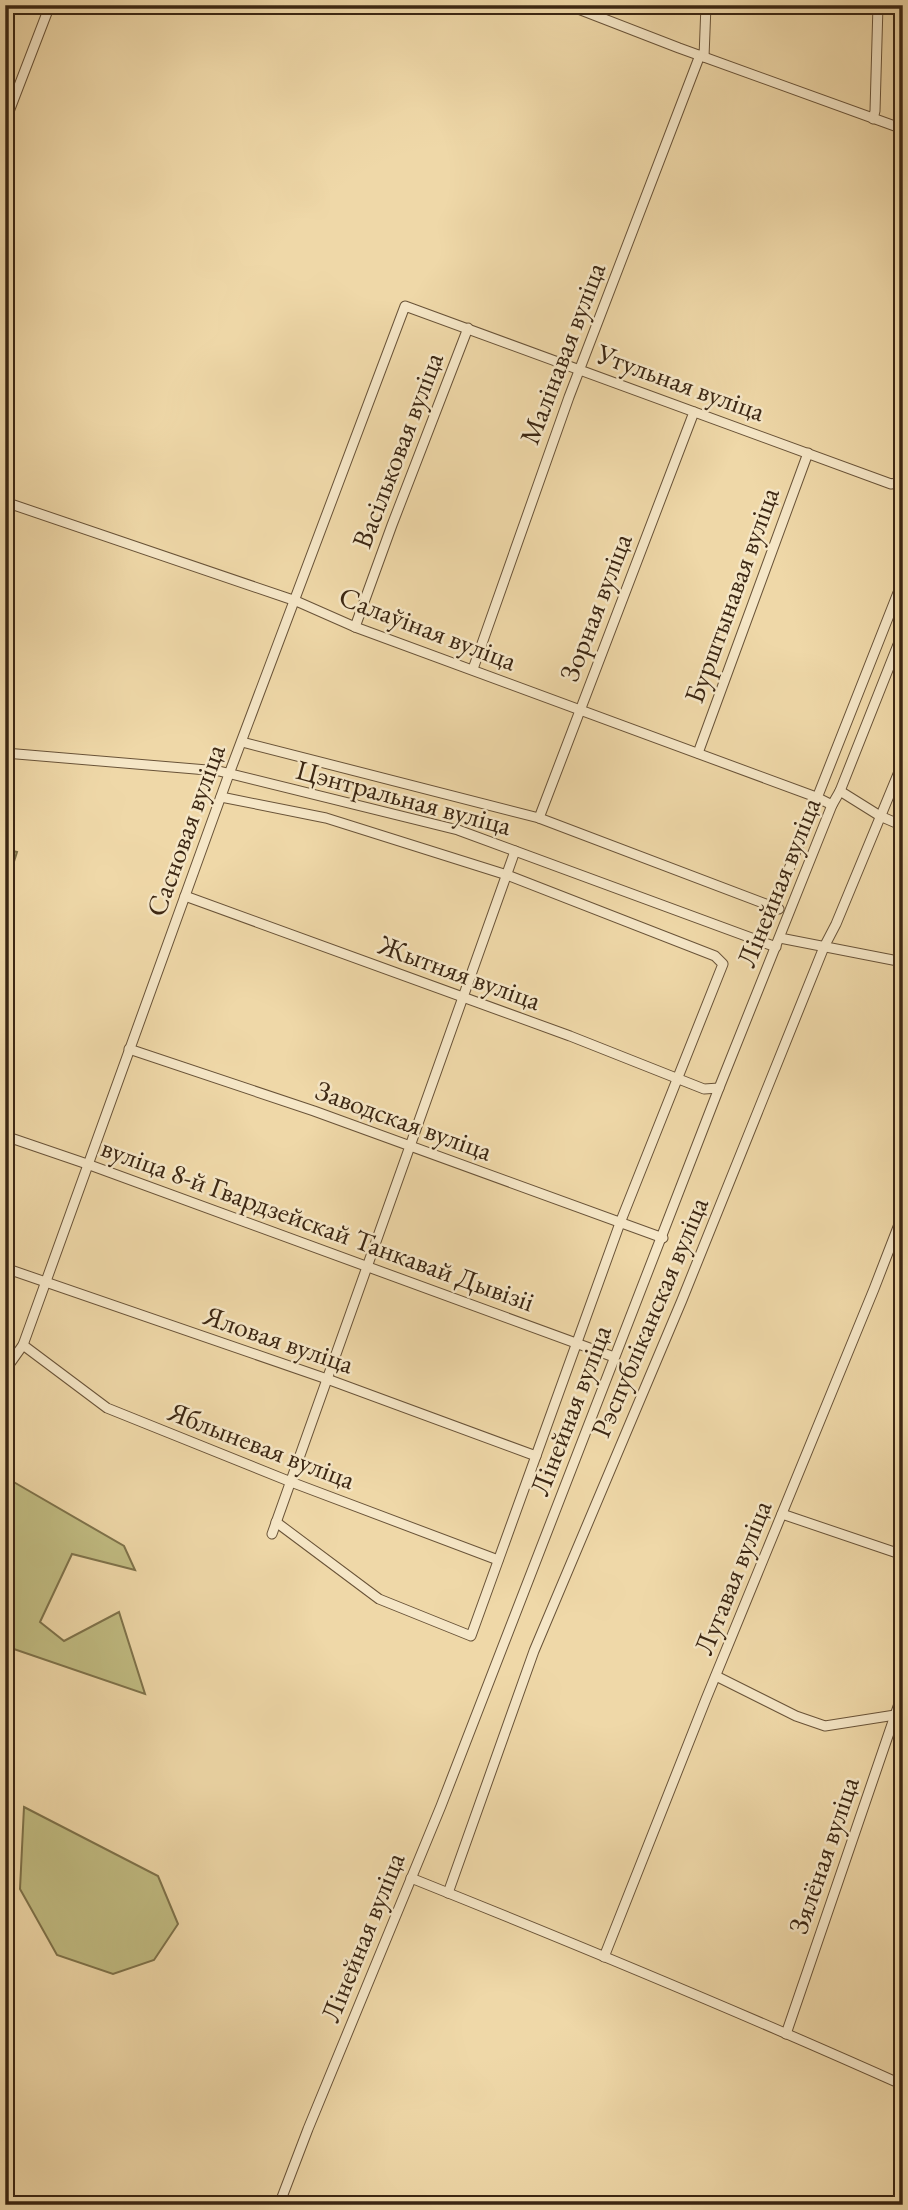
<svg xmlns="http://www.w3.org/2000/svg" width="908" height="2210" viewBox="0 0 908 2210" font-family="'EB Garamond',serif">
<rect width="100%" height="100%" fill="#efd8a8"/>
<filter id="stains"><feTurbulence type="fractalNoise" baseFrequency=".00286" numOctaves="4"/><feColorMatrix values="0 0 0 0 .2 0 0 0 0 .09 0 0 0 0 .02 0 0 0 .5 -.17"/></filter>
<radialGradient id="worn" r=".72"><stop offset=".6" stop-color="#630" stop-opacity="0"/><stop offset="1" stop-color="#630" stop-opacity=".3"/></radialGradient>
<g fill="#c1bc82" stroke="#7e724a" stroke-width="2">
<path d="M5 849 17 852 5 890Z"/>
<path d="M5 1477 124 1546 135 1570 72 1554 40 1622 64 1641 119 1612 145 1694 5 1646Z"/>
<path d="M24 1807 158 1876 178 1924 154 1960 113 1974 57 1955 20 1889Z"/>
</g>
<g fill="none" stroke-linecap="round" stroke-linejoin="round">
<defs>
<g id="minor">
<path d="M568 5 679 48 903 129"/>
<path d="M704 57 706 5"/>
<path d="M873 119 875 111 878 5"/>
<path d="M5 122 50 5"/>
<path d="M5 502 296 601 355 627 816 797 832 805"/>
<path d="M355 627 392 525 468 328"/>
<path d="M891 664 903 669"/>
<path d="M473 669 569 397 700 55"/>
<path d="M242 742 539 818 779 909"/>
<path d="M5 753 219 771 458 830 776 947"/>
<path d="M698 753 808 453"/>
<path d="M840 791 880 816 903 826"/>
<path d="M221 797 326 818 507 875 715 956 723 964 620 1223 471 1636 379 1599 276 1522"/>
<path d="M539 818 694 412"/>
<path d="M185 896 570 1036 704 1089 719 1088"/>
<path d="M774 907 903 580"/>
<path d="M780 938 903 962"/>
<path d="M129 1049 314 1111 663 1238"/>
<path d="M5 1136 87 1164 614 1357"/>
<path d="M5 1268 327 1379 536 1456"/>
<path d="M23 1345 107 1408 291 1482 498 1560"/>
<path d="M6 1369 23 1345 229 774 405 306 891 484 903 482"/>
<path d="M782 1514 903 1555"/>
<path d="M272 1534 515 851"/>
<path d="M716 1676 796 1716 825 1726 895 1715 903 1719"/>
<path d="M411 1878C576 1944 740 2012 903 2085"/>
<path d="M448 1893 534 1651 682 1300 824 947 836 924 903 762"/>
<path d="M604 1957 706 1699 874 1289 903 1214"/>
<path d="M786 2034 903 1692"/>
<path d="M279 2205 308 2129 441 1806 719 1088 832 805 840 791 903 632"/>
</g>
</defs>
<use href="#minor" stroke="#695338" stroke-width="11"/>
<use href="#minor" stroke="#f5e6c6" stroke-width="9"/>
</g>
<g text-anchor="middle" stroke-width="5" stroke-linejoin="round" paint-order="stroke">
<g font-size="28" fill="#3c2713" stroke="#f5e6c6">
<text transform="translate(562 353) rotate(-69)" y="10">Малінавая вуліца</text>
<text transform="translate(681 382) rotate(20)" y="10">Утульная вуліца</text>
<text transform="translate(397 450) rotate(-69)" y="10">Васільковая вуліца</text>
<text transform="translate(731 595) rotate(-70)" y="10">Бурштынавая вуліца</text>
<text transform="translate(595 607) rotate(-69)" y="10">Зорная вуліца</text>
<text transform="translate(428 628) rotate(21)" y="10">Салаўіная вуліца</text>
<text transform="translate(404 797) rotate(15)" y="10">Цэнтральная вуліца</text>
<text transform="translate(185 830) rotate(-70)" y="10">Сасновая вуліца</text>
<text transform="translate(778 882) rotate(-68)" y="10">Лінейная вуліца</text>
<text transform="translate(460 972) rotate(20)" y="10">Жытняя вуліца</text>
<text transform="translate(404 1120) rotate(20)" y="10">Заводская вуліца</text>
<text transform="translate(318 1224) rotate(20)" y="10">вуліца 8-й Гвардзейскай Танкавай Дывізіі</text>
<text transform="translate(649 1317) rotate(-67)" y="10">Рэспубліканская вуліца</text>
<text transform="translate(279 1339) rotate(19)" y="10">Яловая вуліца</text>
<text transform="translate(570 1410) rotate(-69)" y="10">Лінейная вуліца</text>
<text transform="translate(262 1445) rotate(21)" y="10">Яблыневая вуліца</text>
<text transform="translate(732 1577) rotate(-68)" y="10">Лугавая вуліца</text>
<text transform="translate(823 1855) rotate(-71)" y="10">Зялёная вуліца</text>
<text transform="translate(362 1937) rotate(-68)" y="10">Лінейная вуліца</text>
</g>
</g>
<rect width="908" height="2210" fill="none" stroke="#efd8a8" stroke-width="28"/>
<rect x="7" y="7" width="894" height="2196" fill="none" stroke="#3c2713" stroke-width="3.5"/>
<rect x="14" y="14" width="880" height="2182" fill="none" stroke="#3c2713" stroke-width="2"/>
<rect width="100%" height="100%" filter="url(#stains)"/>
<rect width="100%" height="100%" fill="url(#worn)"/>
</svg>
